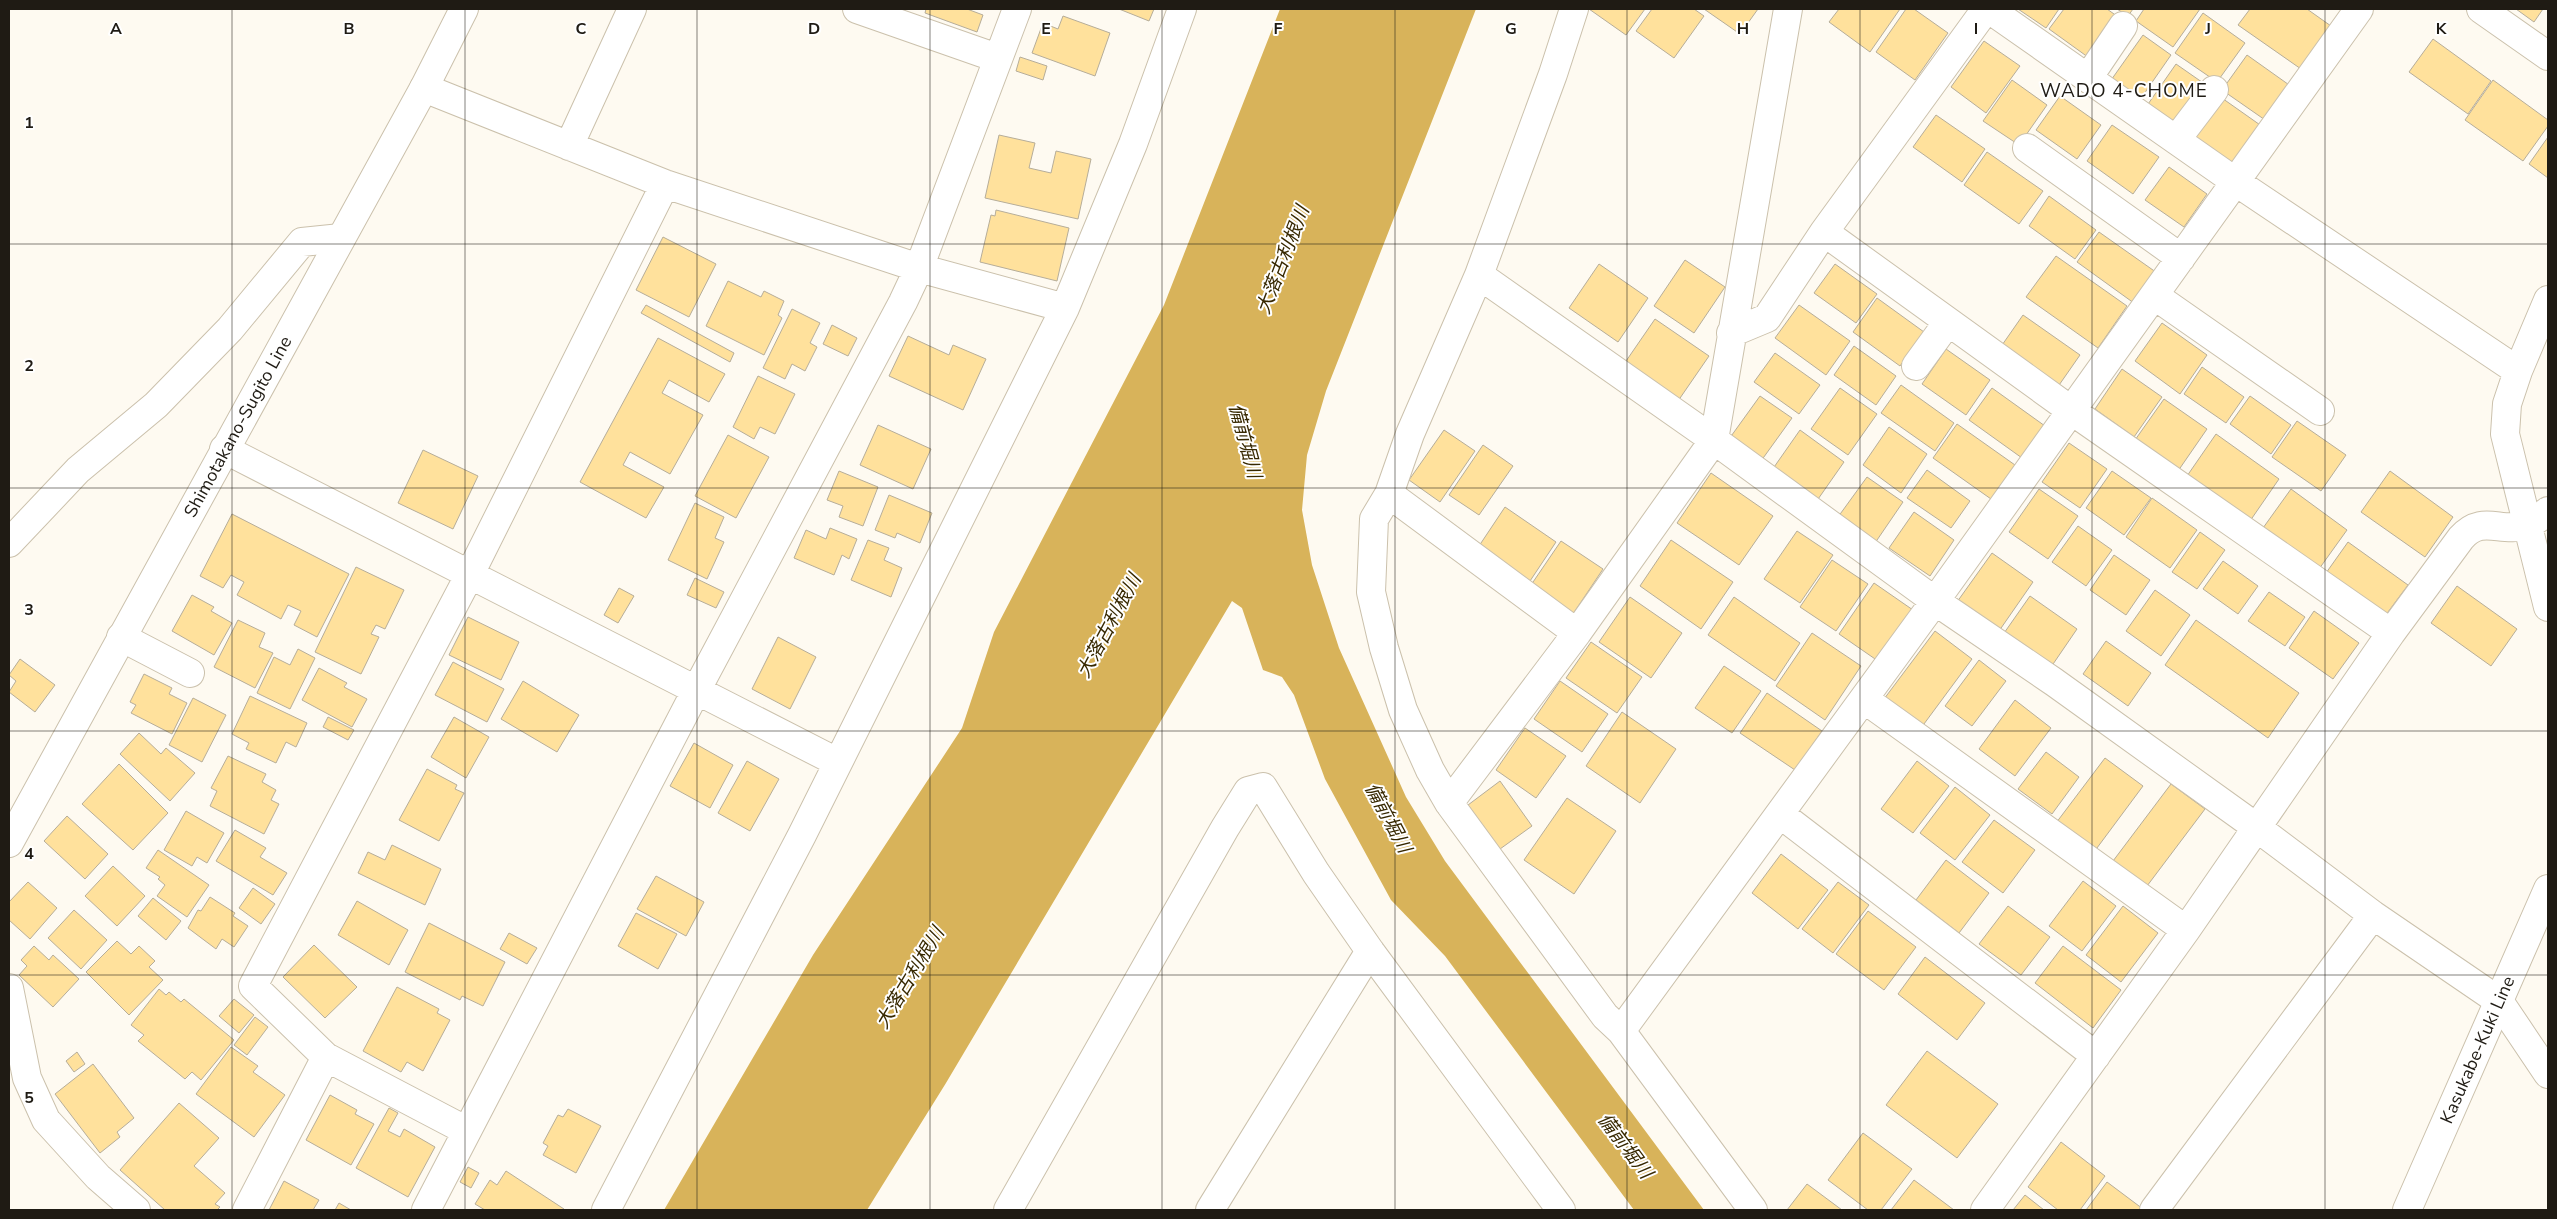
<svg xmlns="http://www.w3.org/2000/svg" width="2557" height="1219" font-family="'Nunito Sans','Noto Sans JP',sans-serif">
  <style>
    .water { fill: #d8b35a }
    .building { fill: #ffe19c; stroke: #b6ad99 }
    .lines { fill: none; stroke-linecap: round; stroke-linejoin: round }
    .minor-casing { stroke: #cbc1ac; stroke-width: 30 }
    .major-casing { stroke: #cbc1ac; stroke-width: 30 }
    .minor { stroke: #fff; stroke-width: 28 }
    .major { stroke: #fff; stroke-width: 28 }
    .grid { fill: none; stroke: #1f1b14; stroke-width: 1; stroke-opacity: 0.55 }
    .labels { text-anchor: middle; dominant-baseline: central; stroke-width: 4; stroke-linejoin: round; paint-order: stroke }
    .street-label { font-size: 18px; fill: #1f1b14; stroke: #fff }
    .neighbourhood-label { font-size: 19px; letter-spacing: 1px; fill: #1f1b14; stroke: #fff }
    .water-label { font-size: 19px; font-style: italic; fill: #372800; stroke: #fff }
    .grid-label { font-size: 16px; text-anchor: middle; font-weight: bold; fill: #1f1b14; stroke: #fff; stroke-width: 4; stroke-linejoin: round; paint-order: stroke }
  </style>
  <rect width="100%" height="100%" fill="#fefaf1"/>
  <path class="water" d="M1280,9H1476L1326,391L1307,455L1302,510L1312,565L1339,648L1406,797L1445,861L1704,1210H1634L1445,956L1391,900L1325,779L1294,695L1282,677L1263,670L1242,608L1232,601L946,1083L867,1210H664L813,955L962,728L994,632L1164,305Z"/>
  <path class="building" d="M926,9H967L983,15L977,32L925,13Z
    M1119,9H1154L1149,21Z
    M1589,9H1645L1626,35Z
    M1652,9H1694L1704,16L1674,58L1636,31Z
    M1704,9H1758L1740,34Z
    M1839,9H1900L1870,52L1829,22Z
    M1906,9H1914L1948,33L1915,80L1876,52Z
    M2018,9H2059L2046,28Z
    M2064,9H2107L2121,19L2092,60L2049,29Z
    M2117,9H2133L2128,16Z
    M2144,9H2200L2173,47L2136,21Z
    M2250,9H2307L2331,26L2301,69L2238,25Z
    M2516,9H2543L2534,22Z
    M2203,13L2245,43L2217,82L2175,53Z
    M1063,16L1110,33L1095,76L1032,53L1043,23L1058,29Z
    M2143,35L2171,55L2137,104L2109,83Z
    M2433,39L2491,81L2468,114L2409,72Z
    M1984,41L2020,66L1986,113L1951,87Z
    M2247,55L2292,87L2268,122L2222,90Z
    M1020,57L1047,66L1043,80L1016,71Z
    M2176,64L2209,87L2179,130L2146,107Z
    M2012,80L2047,105L2019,145L1983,121Z
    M2493,80L2548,120V126L2523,161L2465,120Z
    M2060,96L2101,125L2077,159L2036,130Z
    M2219,96L2263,127L2236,166L2191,135Z
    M1936,115L1985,149L1962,182L1913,147Z
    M2112,125L2159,157L2133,194L2087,161Z
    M999,135L1035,143L1029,168L1051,173L1056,151L1091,159L1078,219L985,198Z
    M2548,137V178L2529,164Z
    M1987,152L2043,191L2019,224L1964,185Z
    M2169,167L2207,194L2184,227L2145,200Z
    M2049,196L2096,230L2075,259L2029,226Z
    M996,210L1069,228L1057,281L980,262L991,215L995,216Z
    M2099,232L2160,275L2138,306L2077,262Z
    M663,237L716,264L689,317L636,290Z
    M2056,256L2127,306L2098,348L2026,297Z
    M1685,260L1725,287L1694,333L1654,306Z
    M1599,264L1648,298L1618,342L1569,308Z
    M1835,264L1877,294L1856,323L1814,293Z
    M728,281L761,297L764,291L784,301L778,315L782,318L764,355L706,326Z
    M1877,298L1924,332L1900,366L1853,332Z
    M646,305L734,353L730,362L641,313Z
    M1799,305L1850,341L1826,375L1775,338Z
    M792,309L820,323L810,343L817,347L805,371L792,364L785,379L763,368Z
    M2023,315L2080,355L2057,388L2000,348Z
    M1655,319L1709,356L1678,401L1624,364Z
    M2162,323L2207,355L2180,394L2135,361Z
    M832,325L857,338L848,356L823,344Z
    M908,336L949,355L953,345L986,359L963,410L889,376Z
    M658,338L725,374L709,402L669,380L662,393L703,415L670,474L630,452L623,465L664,487L646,518L580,482Z
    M1854,346L1896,376L1876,405L1834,375Z
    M1946,349L1990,380L1966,415L1922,384Z
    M1775,353L1820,385L1799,414L1754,382Z
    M2202,367L2244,397L2226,423L2184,394Z
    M2122,369L2162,397L2134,437L2095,409Z
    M758,376L795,394L775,434L760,427L754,439L733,427Z
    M1901,385L1954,423L1935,451L1881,413Z
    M1840,388L1877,414L1848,455L1811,429Z
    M1992,388L2045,426L2022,458L1969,420Z
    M1760,396L1792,418L1761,461L1729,439Z
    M2250,396L2291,425L2271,454L2230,424Z
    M2164,399L2207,429L2178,471L2135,440Z
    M2297,421L2346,455L2321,491L2272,457Z
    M1957,424L2015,465L1991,499L1933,458Z
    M878,425L931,449L913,489L860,465Z
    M1889,427L1927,454L1901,493L1863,465Z
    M1444,430L1475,451L1440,502L1409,480Z
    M1800,430L1844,462L1816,502L1772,470Z
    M2216,434L2279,479L2250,521L2187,476Z
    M728,435L769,457L736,518L695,496Z
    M2069,443L2107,469L2080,508L2042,482Z
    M1483,445L1513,466L1479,515L1449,495Z
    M423,450L478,476L453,529L398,503Z
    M1927,470L1970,501L1951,528L1907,498Z
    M839,471L878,487L863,526L839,517L843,506L827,500Z
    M2112,471L2151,498L2124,535L2086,508Z
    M2390,471L2453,517L2425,557L2361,512Z
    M1711,473L1773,516L1739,565L1677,523Z
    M1867,477L1903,502L1875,543L1838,517Z
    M2039,489L2078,516L2048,559L2009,532Z
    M2291,489L2347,530L2319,569L2263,528Z
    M889,495L932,513L920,543L897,533L895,538L875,530Z
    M2152,498L2197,530L2170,568L2126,537Z
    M695,503L724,517L715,538L724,542L707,579L668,560Z
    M1505,507L1556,542L1528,584L1477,549Z
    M1914,512L1954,540L1930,576L1889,548Z
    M232,514L349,574L317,637L294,625L301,611L288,605L281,619L237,595L244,582L231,575L223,588L200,576Z
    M2078,526L2112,550L2086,586L2052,562Z
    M830,528L857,539L849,559L842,555L834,575L794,558L806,530L826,539Z
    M1797,531L1833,555L1800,603L1764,579Z
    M2200,532L2225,550L2197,589L2172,572Z
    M868,540L889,548L884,560L902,568L891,597L851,580Z
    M1671,540L1733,582L1701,629L1640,586Z
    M1561,541L1603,569L1573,614L1531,585Z
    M2348,542L2408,585L2385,616L2326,573Z
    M1992,553L2033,582L1999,631L1957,602Z
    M2114,555L2150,580L2126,615L2090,590Z
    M1832,560L1868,584L1836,631L1800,607Z
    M2223,561L2258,586L2238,614L2203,589Z
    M356,567L404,590L385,629L376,625L371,634L379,637L361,674L315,652Z
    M695,578L724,592L716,608L687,595Z
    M1874,583L1913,610L1878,661L1839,634Z
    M2457,586L2517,629L2491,666L2431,623Z
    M619,588L634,596L618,623L604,615Z
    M2155,590L2190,615L2161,656L2126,631Z
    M2269,592L2305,617L2285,646L2248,621Z
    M192,595L214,607L211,611L232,623L214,655L172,631Z
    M2030,596L2077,629L2049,670L2002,636Z
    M1630,597L1682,633L1651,678L1599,642Z
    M1734,597L1800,643L1775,681L1708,635Z
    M2314,611L2359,643L2333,679L2289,648Z
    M468,617L519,642L501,680L449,655Z
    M238,620L265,633L259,647L273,653L255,688L214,667Z
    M2196,620L2299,693L2268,738L2165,665Z
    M1935,631L1972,659L1921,728L1884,699Z
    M1812,633L1861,666L1825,720L1776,686Z
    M778,637L816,657L790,709L752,689Z
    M2106,641L2151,673L2128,706L2083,674Z
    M1591,642L1642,677L1617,713L1566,678Z
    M298,649L315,658L290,709L257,693L274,657L290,665Z
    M20,659L55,685L35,712L9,692L16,681L9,675Z
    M1979,660L2006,681L1972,726L1945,706Z
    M453,662L504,689L487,722L435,695Z
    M1724,666L1761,691L1732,733L1695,708Z
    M319,668L347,683L344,687L367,699L352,727L302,700Z
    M144,674L172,688L169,694L187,703L172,734L131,713L136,705L130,702Z
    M523,681L579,715L557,752L501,719Z
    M1560,681L1608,714L1582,752L1534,719Z
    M1767,693L1822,731L1795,770L1740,733Z
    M250,696L307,723L296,747L286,742L276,763L246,749L249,743L232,734Z
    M193,698L226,715L202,762L169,745Z
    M2015,700L2051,728L2015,776L1979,749Z
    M1622,712L1676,749L1640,803L1586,766Z
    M328,717L354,730L348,740L323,727Z
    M454,717L489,737L466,778L431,757Z
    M1525,728L1566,756L1536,798L1496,770Z
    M139,733L161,754L166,748L195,773L170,801L120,754Z
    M694,743L733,765L710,808L670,786Z
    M2046,752L2079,777L2052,814L2018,789Z
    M228,756L266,774L262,782L276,790L271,800L279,804L264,834L210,806L217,791L211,788Z
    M2105,758L2143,786L2091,856L2053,827Z
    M747,761L779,779L750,831L718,813Z
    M1917,761L1949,786L1913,833L1881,809Z
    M119,764L168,813L133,850L82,804Z
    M427,769L457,785L455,789L464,793L439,841L399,820Z
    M1500,781L1532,826L1500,849L1468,805Z
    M2171,784L2205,809L2144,890L2110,865Z
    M1955,787L1990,815L1955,860L1920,833Z
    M1567,798L1616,831L1574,894L1524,860Z
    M186,811L224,833L207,863L197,857L192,866L164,850Z
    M67,816L108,854L85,879L44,841Z
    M1994,820L2035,850L2003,893L1962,862Z
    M235,830L266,848L260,857L287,873L273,895L216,861Z
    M392,845L441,869L425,905L358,873L368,852L385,860Z
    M158,850L209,885L187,917L157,896L165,885L158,879L160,877L146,868Z
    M1781,854L1828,890L1798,929L1752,893Z
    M1946,860L1989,893L1959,933L1916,900Z
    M113,866L145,896L117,926L85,896Z
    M656,876L704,902L686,936L637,909Z
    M2083,881L2116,906L2082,951L2049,926Z
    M28,882L57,908L30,939L9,920V902Z
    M1838,882L1869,905L1833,953L1802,929Z
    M253,888L275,904L261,924L239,908Z
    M210,897L235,913L233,916L248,926L234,947L222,939L216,949L188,928L198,910L201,911Z
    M153,898L181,921L166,940L138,916Z
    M357,901L408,930L389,965L338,935Z
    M2008,906L2050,937L2021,975L1979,944Z
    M2123,906L2158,933L2121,982L2086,955Z
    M74,910L107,940L81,969L48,938Z
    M1868,911L1916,947L1884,990L1836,954Z
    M636,913L677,934L658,969L618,946Z
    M429,923L505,962L483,1006L462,996L460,1000L405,972Z
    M509,933L537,948L527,964L500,949Z
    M117,941L131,954L139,946L155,961L149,967L163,980L129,1015L86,972Z
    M314,945L357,987L325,1018L283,977Z
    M34,946L49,960L53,955L79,979L53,1007L19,975L27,966L21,960Z
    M2063,946L2121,990L2093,1028L2035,983Z
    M1925,957L1985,1003L1957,1040L1898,994Z
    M397,987L439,1009L437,1013L450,1020L423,1071L407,1062L401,1072L363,1051Z
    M159,989L166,995L169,992L181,1002L184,999L234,1040L201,1080L192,1072L185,1079L138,1041L144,1035L131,1025Z
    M234,999L254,1015L239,1033L219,1016Z
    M255,1017L268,1027L247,1055L234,1045Z
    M231,1047L258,1066L253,1072L285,1095L254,1137L196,1094Z
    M1927,1051L1998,1104L1957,1158L1886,1105Z
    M77,1052L85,1064L74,1072L66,1061Z
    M93,1064L134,1118L117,1132L120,1137L100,1153L55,1094Z
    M330,1095L357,1110L355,1114L374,1124L351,1165L306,1140Z
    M179,1103L219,1138L194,1166L225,1193L215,1204L220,1207L217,1210H165L120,1170Z
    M389,1108L398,1113L388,1131L400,1137L404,1129L435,1147L408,1197L356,1168Z
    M568,1109L601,1126L576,1173L543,1155L548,1146L543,1143L558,1115L563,1117Z
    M1863,1133L1912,1169L1881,1210H1868L1828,1180Z
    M2061,1142L2105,1176L2080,1210H2058L2028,1187Z
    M468,1167L479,1173L471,1188L460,1182Z
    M506,1171L564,1209L563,1210H485L475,1204L490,1180L497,1185Z
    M1914,1180L1954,1210H1891Z
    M284,1181L319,1200L313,1210H269Z
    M2107,1182L2143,1209L2142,1210H2086Z
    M1807,1184L1842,1210H1787Z
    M2025,1195L2044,1210H2013Z
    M339,1203L351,1210H335Z"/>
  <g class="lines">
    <defs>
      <path id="minor" d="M857,9L997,58
        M1574,9L1553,74L1479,275L1410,434L1389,494L1374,519L1371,592L1384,648L1403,710L1430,770L1449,803L1605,1016L1621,1031L1753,1210
        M1989,9L2236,182L2518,371
        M2481,9L2548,56
        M2088,78L2123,26
        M424,88L665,184L919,268L1065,308
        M2176,140L2214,90
        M569,146L632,9
        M2027,148L2181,258
        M1824,232L2072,411L2391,633
        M1479,275L1714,440L1935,601L2054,682L2256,827L2373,915L2499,1001
        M2155,296L2320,411
        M2548,300L2518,371L2507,404L2505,434L2548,607
        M1731,333L1767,318L1824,232L1986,9
        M1916,366L1948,322
        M224,449L837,762
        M1389,494L1577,633
        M9,543L78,470L156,405L230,329L302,242L341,238
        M121,637L190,673
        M1864,699L2186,930
        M1449,803L1577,633L1714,440L1788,9
        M1780,814L2096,1056
        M9,988L27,1078L46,1120L98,1177L136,1210
        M1621,1031L1935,601L2359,9
        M467,1131L326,1057L253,986L470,574L665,184
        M247,1210L326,1057
        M426,1210L697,689L903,302L919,268L1017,9
        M606,1210L802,835L1065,308L1133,144L1182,9
        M1008,1210L1225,828L1248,791L1263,787L1316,873L1370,951L1561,1210
        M1210,1210L1370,951
        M1985,1210L2186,930L2391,633L2461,538C2483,513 2502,535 2528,524C2535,522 2542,516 2548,511
        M2154,1210L2373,915"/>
      <g id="major">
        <path id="s1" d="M9,843L424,88L464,9"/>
        <path d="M2499,1001L2548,1074"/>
        <path id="s2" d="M2407,1210L2548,889"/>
      </g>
    </defs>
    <use href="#minor" class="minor-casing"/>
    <use href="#major" class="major-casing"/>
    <use href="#minor" class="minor"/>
    <use href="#major" class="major"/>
  </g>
  <path class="grid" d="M232,9V1210M465,9V1210M697,9V1210M930,9V1210M1162,9V1210M1395,9V1210M1627,9V1210M1860,9V1210M2092,9V1210M2325,9V1210M9,244H2548M9,488H2548M9,731H2548M9,975H2548"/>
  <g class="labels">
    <g class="street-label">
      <text stroke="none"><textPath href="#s1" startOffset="475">Shimotakano-Sugito Line</textPath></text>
      <text stroke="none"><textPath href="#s2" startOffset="175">Kasukabe-Kuki Line</textPath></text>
    </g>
    <g class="neighbourhood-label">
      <text x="2124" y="91">WADO 4-CHOME</text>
    </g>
    <g class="water-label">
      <text transform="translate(1283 260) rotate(-69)">大落古利根川</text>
      <text transform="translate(1245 441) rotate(75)">備前堀川</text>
      <text transform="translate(1109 626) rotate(-62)">大落古利根川</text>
      <text transform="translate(1388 818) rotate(62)">備前堀川</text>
      <text transform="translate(910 978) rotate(-59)">大落古利根川</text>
      <text transform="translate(1625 1146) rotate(53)">備前堀川</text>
    </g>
  </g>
  <g class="grid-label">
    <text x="116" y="34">A</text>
    <text x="349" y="34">B</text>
    <text x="581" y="34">C</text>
    <text x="814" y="34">D</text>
    <text x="1046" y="34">E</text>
    <text x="1278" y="34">F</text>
    <text x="1511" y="34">G</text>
    <text x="1743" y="34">H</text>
    <text x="1976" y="34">I</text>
    <text x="2208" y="34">J</text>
    <text x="2441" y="34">K</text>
    <text x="29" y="128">1</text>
    <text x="29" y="371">2</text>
    <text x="29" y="615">3</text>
    <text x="29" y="859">4</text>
    <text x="29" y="1103">5</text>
  </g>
  <rect width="2557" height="1219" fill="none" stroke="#1f1b14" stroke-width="20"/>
</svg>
